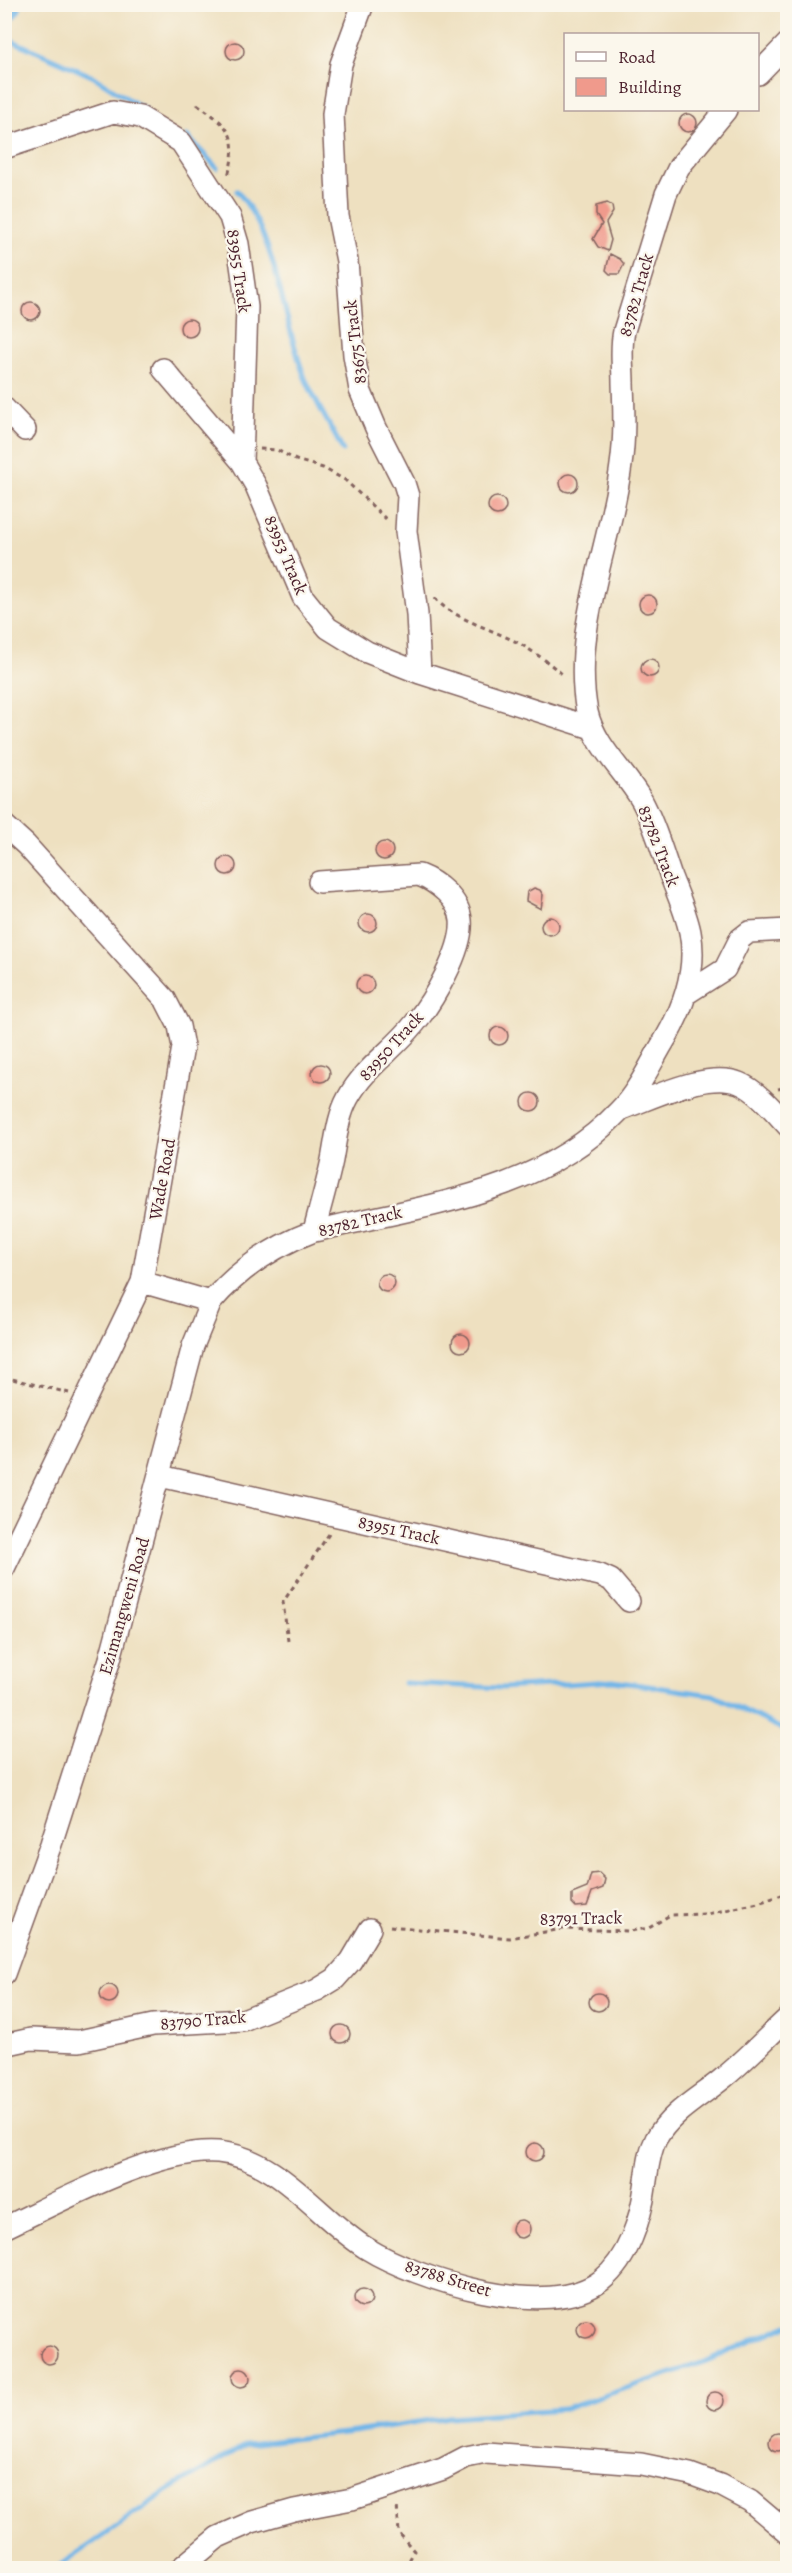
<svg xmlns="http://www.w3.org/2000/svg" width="792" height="2573" font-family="Alegreya,serif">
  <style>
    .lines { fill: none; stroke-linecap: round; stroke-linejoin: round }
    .stream { stroke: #72b6e8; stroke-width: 5 }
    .river { stroke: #72b6e8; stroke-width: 33 }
    .building { fill: #f09a8c }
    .minor-casing { stroke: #83635f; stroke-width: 24 }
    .path { stroke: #83635f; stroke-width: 3; stroke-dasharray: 4.5 4.5; stroke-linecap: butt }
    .minor { stroke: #fff; stroke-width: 21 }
    .labels { text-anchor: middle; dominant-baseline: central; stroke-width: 4.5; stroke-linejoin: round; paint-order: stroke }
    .street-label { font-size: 18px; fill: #4a1f2b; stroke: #fbf7ec }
  </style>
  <rect width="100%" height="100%" fill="#fbf7ec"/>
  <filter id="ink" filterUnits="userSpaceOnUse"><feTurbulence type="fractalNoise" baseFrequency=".0167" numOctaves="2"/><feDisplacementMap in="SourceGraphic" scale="12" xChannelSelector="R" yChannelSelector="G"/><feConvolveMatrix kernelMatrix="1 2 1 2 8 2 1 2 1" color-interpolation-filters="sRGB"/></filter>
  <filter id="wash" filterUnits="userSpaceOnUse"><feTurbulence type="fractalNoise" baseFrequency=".008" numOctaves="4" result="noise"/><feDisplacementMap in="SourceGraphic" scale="24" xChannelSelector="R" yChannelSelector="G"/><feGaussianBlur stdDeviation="1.35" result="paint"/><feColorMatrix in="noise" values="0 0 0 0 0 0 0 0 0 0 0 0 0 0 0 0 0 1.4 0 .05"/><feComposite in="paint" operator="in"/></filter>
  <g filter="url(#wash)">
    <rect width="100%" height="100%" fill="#eee0c0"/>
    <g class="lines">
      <path class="stream" d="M4,37L94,77L144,109
        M187,136L217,168
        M237,191C278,238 282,320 305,378C316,403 331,427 343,451
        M404,1683L502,1688L613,1681L713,1695L788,1732
        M56,2568L167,2491L247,2444L354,2432L449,2417L565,2409L704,2362L788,2325"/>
      <path class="river" d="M4,6L6,4"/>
    </g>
    <g id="blocks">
      <path class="building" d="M226 51a9 9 0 1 1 18 0a9 9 0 1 1-18 0Z
        M679 123a9 9 0 1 1 18 0a9 9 0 1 1-18 0Z
        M607,203L612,206L613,212L606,223L611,240L608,251L598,247L593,239L602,224L596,215V206Z
        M610,254L620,259L624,264L619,274H610L606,270Z
        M22 311a9 9 0 1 1 18 0a9 9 0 1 1-18 0Z
        M180 328a9 9 0 1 1 18 0a9 9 0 1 1-18 0Z
        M560 483a9 9 0 1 1 18 0a9 9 0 1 1-18 0Z
        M488 506a9 9 0 1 1 18 0a9 9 0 1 1-18 0Z
        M639 604a9 9 0 1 1 18 0a9 9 0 1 1-18 0Z
        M641 668a9 9 0 1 1 18 0a9 9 0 1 1-18 0Z
        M375 851a9 9 0 1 1 18 0a9 9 0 1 1-18 0Z
        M218 866a9 9 0 1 1 18 0a9 9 0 1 1-18 0Z
        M534,888L540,890L543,895L541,909L526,901L527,892Z
        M359 923a9 9 0 1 1 18 0a9 9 0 1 1-18 0Z
        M541 926a9 9 0 1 1 18 0a9 9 0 1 1-18 0Z
        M356 985a9 9 0 1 1 18 0a9 9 0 1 1-18 0Z
        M490 1036a9 9 0 1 1 18 0a9 9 0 1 1-18 0Z
        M312 1073a9 9 0 1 1 18 0a9 9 0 1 1-18 0Z
        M522 1102a9 9 0 1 1 18 0a9 9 0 1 1-18 0Z
        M377 1283a9 9 0 1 1 18 0a9 9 0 1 1-18 0Z
        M452 1343a9 9 0 1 1 18 0a9 9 0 1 1-18 0Z
        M599,1873L605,1879L603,1888L592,1892L587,1906L576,1907L572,1903V1894L587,1888L591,1874Z
        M100 1994a9 9 0 1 1 18 0a9 9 0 1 1-18 0Z
        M589 2002a9 9 0 1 1 18 0a9 9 0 1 1-18 0Z
        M332 2034a9 9 0 1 1 18 0a9 9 0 1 1-18 0Z
        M526 2152a9 9 0 1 1 18 0a9 9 0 1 1-18 0Z
        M512 2229a9 9 0 1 1 18 0a9 9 0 1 1-18 0Z
        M354 2298a9 9 0 1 1 18 0a9 9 0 1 1-18 0Z
        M577 2329a9 9 0 1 1 18 0a9 9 0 1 1-18 0Z
        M40 2355a9 9 0 1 1 18 0a9 9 0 1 1-18 0Z
        M232 2378a9 9 0 1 1 18 0a9 9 0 1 1-18 0Z
        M706 2401a9 9 0 1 1 18 0a9 9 0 1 1-18 0Z
        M769 2442a9 9 0 1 1 18 0a9 9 0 1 1-18 0Z"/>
    </g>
  </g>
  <g filter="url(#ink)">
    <use href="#blocks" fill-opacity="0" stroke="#83635f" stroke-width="1.5"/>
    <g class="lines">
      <defs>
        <path id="minor" d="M363,4L341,64L333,114L338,216L347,261L354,355L360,390L376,428L404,483L408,496L406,531L417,614L420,673
          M758,74L788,43
          M4,148L113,112L140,117L181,142L230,217L238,244L247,307L242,462
          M163,369L242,462L256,486L303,597L328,628L367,652L420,673L592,728
          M4,408L25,430
          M4,825L26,845L165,999L179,1026L183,1047L142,1282L4,1568
          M686,994L725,969L740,939L749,932L788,930
          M621,1109C653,1098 707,1070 739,1083C757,1090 775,1112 788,1126
          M314,1231C320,1207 327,1184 332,1160C336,1139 338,1116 348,1098C365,1067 394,1050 415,1023C433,1001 464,949 461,920C459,899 437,882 419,875L319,882
          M211,1302C239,1269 274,1246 314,1231C420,1206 540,1195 619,1111C636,1094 648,1069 660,1048C681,1014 698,972 690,932C686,913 678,895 671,877C662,851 655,825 642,801C625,771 595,747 587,712C571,631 611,544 621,465C625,438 624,410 623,383C623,365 620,349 624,331L666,194L679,167L726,110
          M160,1476L600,1575L611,1580L629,1601
          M4,1974L51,1844L110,1659L193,1346L211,1302L142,1282
          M4,2045L31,2039L79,2041L153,2025L243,2020L317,1990L335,1979L351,1961L370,1929
          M4,2228C59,2202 159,2147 218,2152C279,2158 318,2218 366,2248C418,2280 549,2322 602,2280C628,2259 641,2219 645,2187C648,2170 648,2155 656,2139C671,2112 699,2098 722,2079C745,2061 766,2038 788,2018
          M181,2568L218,2537L252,2522L294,2510L352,2499L443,2469L466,2457L486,2453L641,2464L690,2474L720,2485L750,2501L788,2533"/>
      </defs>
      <use href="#minor" class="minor-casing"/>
      <path class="path" d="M197,104C228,126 240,134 228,176
        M260,449L277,450L296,460L323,468L345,480L386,519
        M435,598C450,618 498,631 522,645C537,654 551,664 564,676
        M778,1089L788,1087
        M4,1377L69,1393
        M288,1641L283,1602L329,1534
        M390,1926L510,1938L562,1929L630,1931L649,1928L670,1915L707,1914L758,1903L788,1893
        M393,2568L410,2559L414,2551L399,2533L397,2505"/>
      <use href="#minor" class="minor"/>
    </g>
  </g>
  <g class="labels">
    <g class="street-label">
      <text transform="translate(239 271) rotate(82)">83955 Track</text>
      <text transform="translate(636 295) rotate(-74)">83782 Track</text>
      <text transform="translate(355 342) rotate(-97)">83675 Track</text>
      <text transform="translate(286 555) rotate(67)">83953 Track</text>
      <text transform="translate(659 846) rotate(69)">83782 Track</text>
      <text transform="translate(391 1046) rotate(-48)">83950 Track</text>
      <text transform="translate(162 1179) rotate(-80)">Wade Road</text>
      <text transform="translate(360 1221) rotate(-13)">83782 Track</text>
      <text transform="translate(399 1530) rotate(12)">83951 Track</text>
      <text transform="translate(124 1606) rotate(-74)">Ezimangweni Road</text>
      <text transform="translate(581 1918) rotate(-1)">83791 Track</text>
      <text transform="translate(203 2020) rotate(-5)">83790 Track</text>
      <text transform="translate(448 2278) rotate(17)">83788 Street</text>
    </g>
  </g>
  <rect width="792" height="2573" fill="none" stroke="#fbf7ec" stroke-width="24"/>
  <rect x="564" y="33" width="195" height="78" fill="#fbf7ec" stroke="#b4a19f" stroke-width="1.5"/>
  <rect x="576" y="52" width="30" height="9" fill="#ffffff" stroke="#b4a19f" stroke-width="1.5"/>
  <text x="618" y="63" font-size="18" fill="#4a1f2b">Road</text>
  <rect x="576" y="78" width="30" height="18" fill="#f09a8c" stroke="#b4a19f" stroke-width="1.5"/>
  <text x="618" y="93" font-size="18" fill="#4a1f2b">Building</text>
</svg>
